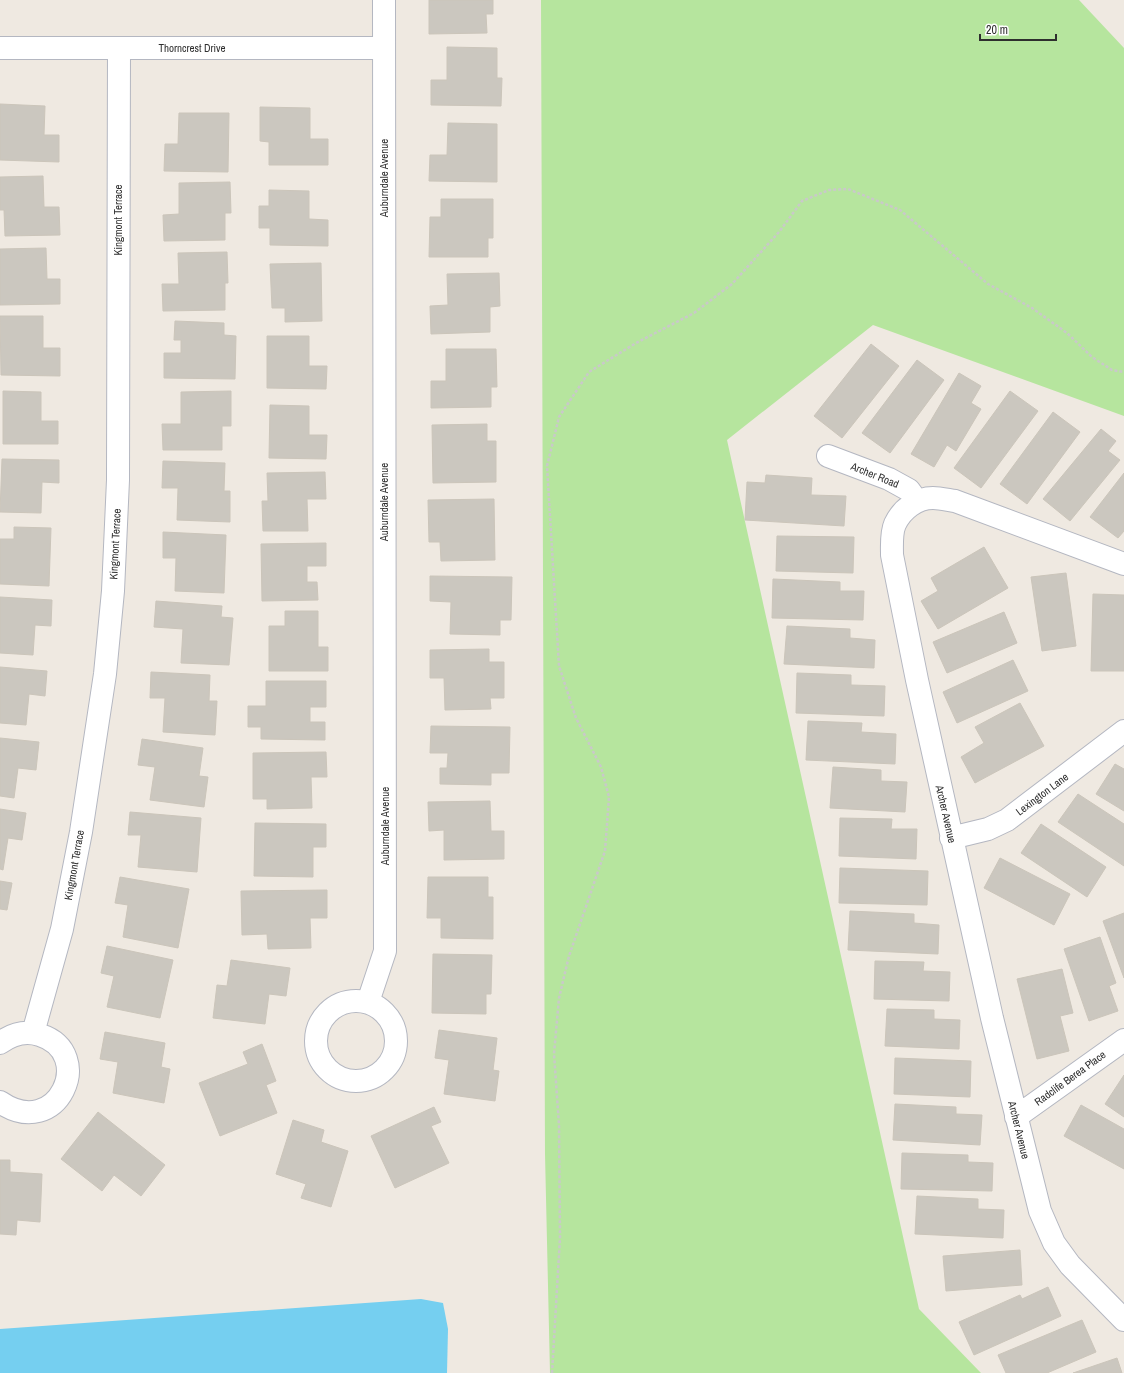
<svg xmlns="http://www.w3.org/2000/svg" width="1124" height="1373" font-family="'Archivo Narrow',sans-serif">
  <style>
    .green { fill: #b6e59e }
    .water { fill: #75cff0 }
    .building { fill: #cbc7bf; stroke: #cbc5ba }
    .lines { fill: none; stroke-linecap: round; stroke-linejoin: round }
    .street-casing { stroke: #b4b7c1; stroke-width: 24 }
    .path { stroke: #c9c9c9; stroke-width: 2.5; stroke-dasharray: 3 2; stroke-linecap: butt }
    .street { stroke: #fff; stroke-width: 22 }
    .labels { text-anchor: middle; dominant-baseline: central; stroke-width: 4; stroke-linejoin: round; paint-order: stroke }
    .street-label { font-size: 11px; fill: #2e2e2e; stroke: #fff }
  </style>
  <rect width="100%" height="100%" fill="#efe9e1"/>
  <path class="green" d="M541,0H1079L1124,48V416L873,325L727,440L919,1309L981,1373H550L545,1154Z"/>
  <path class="water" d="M421,1299L443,1303L448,1329L447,1373H0V1329Z"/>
  <path class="building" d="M429,0H493V14H486L487,33L429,34Z
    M447,47L497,48V78H502L501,106L431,105V80H447Z
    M0,104L45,106L44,135H59V162L0,160Z
    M260,107L310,108V139H328V165H269V142L260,141Z
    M179,113H229L228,172L164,171L165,144H178Z
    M448,123L497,124V182L429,181L430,155H447Z
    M43,176L44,207H59L60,235L5,236L4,210H0V177Z
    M230,182L231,213H225V240L164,241L163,215L179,214V183Z
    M269,190L309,191V219L328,220V246L270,245V228H259V206H269Z
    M441,199H493V238H488V257H429L430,217H441Z
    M46,248L47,279H60V304L0,305V249Z
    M227,252L228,283H225V310L163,311L162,284H179L178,253Z
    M321,263L322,321L285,322V308H272L270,264Z
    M499,273L500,306L490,307V332L431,334L430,306L448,305L447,274Z
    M0,316H43V348H60V376L1,375Z
    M175,321L224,323V335L236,336L235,379L164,378V353H181V340H174Z
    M267,336H309V366H327L326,389L267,388Z
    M871,344L899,366L842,438L814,416Z
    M446,349H496L497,387H491V407L431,408V381H446Z
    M917,360L944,380L890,453L862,433Z
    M959,373L981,386L971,403L981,409L956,451L947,445L934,467L911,454Z
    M3,391L41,392V421H58V444H3Z
    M231,391V426H222V450H163L162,424H181V392Z
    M1010,391L1038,411L981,488L954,468Z
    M270,405L309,406V435H327L326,459L269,458Z
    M1053,412L1080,432L1027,504L1000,484Z
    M487,424V441H496V482L433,483L432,425Z
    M1101,429L1116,441L1108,451L1120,460L1070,521L1043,499Z
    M2,459L59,460V483L42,482L41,513L0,512Z
    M163,461L225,463L224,491H230V522L177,520L178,488H162Z
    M325,472L326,499H307L308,531H263L262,501H268L267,473Z
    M1124,473V531L1118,538L1090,517Z
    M766,475L812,478L811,495L846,496L844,526L745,520L747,482L765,483Z
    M494,499L495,560L441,561L440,542H429L428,500Z
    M14,527L51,528L49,586L0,584V539H14Z
    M163,532L226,535L224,593L175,591L176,558H163Z
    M777,536L854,537L853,573L776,571Z
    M326,543V566H307V582H317L318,600L262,601L261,544Z
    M984,547L1008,588L938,629L921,601L938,591L931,578Z
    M1066,573L1076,646L1042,651L1031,577Z
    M430,576L512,577L511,620H500V635L450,634L451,602L430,601Z
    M773,579L840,582V591H864L863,620L772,618Z
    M1093,594L1124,595V671H1091Z
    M0,597L52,600L51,626L35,625L33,655L0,653Z
    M156,601L222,606L221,617L233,618L229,665L181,663L183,629L154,627Z
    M285,611H318V647H328V671H269V626H285Z
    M1004,612L1017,643L947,673L933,642Z
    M787,626L850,629V638L875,640L874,668L784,664Z
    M489,649V662H504V698H490L491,709L445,710L444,678H430V650Z
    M1013,660L1028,691L957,723L943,692Z
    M0,667L47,671L45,696L29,694L26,725L0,723Z
    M151,672L210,675L209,701H217L215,735L163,732L165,698H150Z
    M797,673L851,675V685L885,686L884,716L796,713Z
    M266,681H326V707H310V722H325V740L261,739V727H248V706H266Z
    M1020,703L1044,746L975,783L961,757L984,743L975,727Z
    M808,721L862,723L861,732L896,734L895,764L806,760Z
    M431,726L510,727L509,773H491V785L440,784V768H447L448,753H430Z
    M0,738L39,742L36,770L18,768L14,798L0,796Z
    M142,739L203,748L199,776L208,777L204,807L150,800L155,767L138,765Z
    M326,752L327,777H311L312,808L267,809V799H253V753Z
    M1115,764L1124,769V811L1096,794Z
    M833,767L881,770V781L907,782L905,812L830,808Z
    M1078,794L1124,824V866L1058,822Z
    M490,801L491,831H504V859L444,860V830L429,831L428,802Z
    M0,809L26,813L22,840L8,838L3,870L0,869Z
    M130,812L201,818L197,872L138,867L141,835H128Z
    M840,818L892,819L891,829H917L916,859L839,856Z
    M255,823L326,824V847H313V877L254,876Z
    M1041,824L1106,867L1087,897L1021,853Z
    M1000,858L1070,894L1054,925L984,888Z
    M840,868L928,871L927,905L839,903Z
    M120,877L189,889L178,948L123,937L128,905L115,903Z
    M428,877H488V897H493V939L441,938V918H427Z
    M0,881L12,883L7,910L0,909Z
    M327,890V918H310L311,948L268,949L267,934L242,935L241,891Z
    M850,911L914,914V923L939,925L938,954L848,950Z
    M1124,913V978L1103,921Z
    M1100,937L1116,983L1109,986L1118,1011L1089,1021L1064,949Z
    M107,946L173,960L160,1018L107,1007L114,976L101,973Z
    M433,954L492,955L491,994H486V1014L432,1013Z
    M231,960L290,968L286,996L269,994L265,1024L213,1018L217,985L227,986Z
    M875,961L924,962L923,971L950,972L949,1001L874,999Z
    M1062,969L1073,1013L1060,1016L1069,1051L1037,1059L1017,979Z
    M887,1009L934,1010V1019L960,1020L959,1049L885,1046Z
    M439,1030L497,1038L493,1070L499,1071L495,1101L444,1094L449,1060L435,1058Z
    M105,1032L165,1043L161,1067L170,1069L164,1103L113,1093L118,1062L100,1059Z
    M262,1044L276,1081L266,1085L277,1113L220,1136L199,1083L248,1064L243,1052Z
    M895,1058L971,1061L970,1097L894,1094Z
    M1124,1075V1117L1105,1104Z
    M895,1104L956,1107V1114L982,1115L980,1145L893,1140Z
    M1081,1105L1124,1129V1169L1064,1136Z
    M434,1107L441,1122L431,1126L449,1163L395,1188L371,1136Z
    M98,1112L165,1165L141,1196L114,1175L102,1191L61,1159Z
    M293,1120L324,1130L321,1142L348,1151L331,1207L301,1198L306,1184L276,1174Z
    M902,1153L968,1155V1162L993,1163L992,1191L901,1189Z
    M0,1160H10V1172L42,1174L40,1222L17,1220L16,1235L0,1234Z
    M917,1196L978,1199V1209L1004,1210L1003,1238L915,1234Z
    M1020,1250L1022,1285L946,1291L943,1256Z
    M1048,1287L1061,1316L974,1355L959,1322L1020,1295L1022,1299Z
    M1082,1320L1096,1352L1047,1373H1006L998,1355Z
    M1117,1358L1122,1373H1073Z"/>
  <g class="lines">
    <defs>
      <path id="street" d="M0,48H384
        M828,456L889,479L909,490L917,501
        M1124,564L955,501C948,500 940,498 933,498C917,498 902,509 895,524C891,533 892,545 892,555L917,680L992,1018L1040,1211L1054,1243L1070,1265L1124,1320
        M951,838L988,829L1007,820L1124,731
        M316 1041a40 40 0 1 1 80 0a40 40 0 1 1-80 0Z
        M368,1002L385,951L384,0
        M33,1033L62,929L81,832L105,674L113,591L118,480L119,48
        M0,1043C12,1034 25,1030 40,1035C97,1053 58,1142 0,1102
        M1016,1117L1124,1040"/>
    </defs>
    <use href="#street" class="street-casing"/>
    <path class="path" d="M552,1373L560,1238L559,1125L554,1054L559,998L569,956L605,851L609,797L601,767L576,718L559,666L547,466L559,417L589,372L636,343L694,313L732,284L779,232L802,201L829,190L848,189L900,210L988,284L1032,308L1067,333L1092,357L1112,370L1124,372"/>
    <use href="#street" class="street"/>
  </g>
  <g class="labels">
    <g class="street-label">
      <text x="192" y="48">Thorncrest Drive</text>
      <text transform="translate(384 178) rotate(-90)">Auburndale Avenue</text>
      <text transform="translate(118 220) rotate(-90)">Kingmont Terrace</text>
      <text transform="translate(875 475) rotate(22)">Archer Road</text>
      <text transform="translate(384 502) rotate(-90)">Auburndale Avenue</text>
      <text transform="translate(115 544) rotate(-87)">Kingmont Terrace</text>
      <text transform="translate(1042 794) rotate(-37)">Lexington Lane</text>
      <text transform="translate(946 814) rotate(77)">Archer Avenue</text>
      <text transform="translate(385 826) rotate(-90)">Auburndale Avenue</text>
      <text transform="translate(74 865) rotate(-80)">Kingmont Terrace</text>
      <text transform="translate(1070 1078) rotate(-36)">Radclife Berea Place</text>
      <text transform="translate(1019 1130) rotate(76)">Archer Avenue</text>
    </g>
  </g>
  <path d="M980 34v6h76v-6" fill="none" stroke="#2e2e2e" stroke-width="2"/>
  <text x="986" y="34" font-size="12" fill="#2e2e2e" stroke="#ffffff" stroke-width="3" paint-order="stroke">20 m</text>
</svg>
